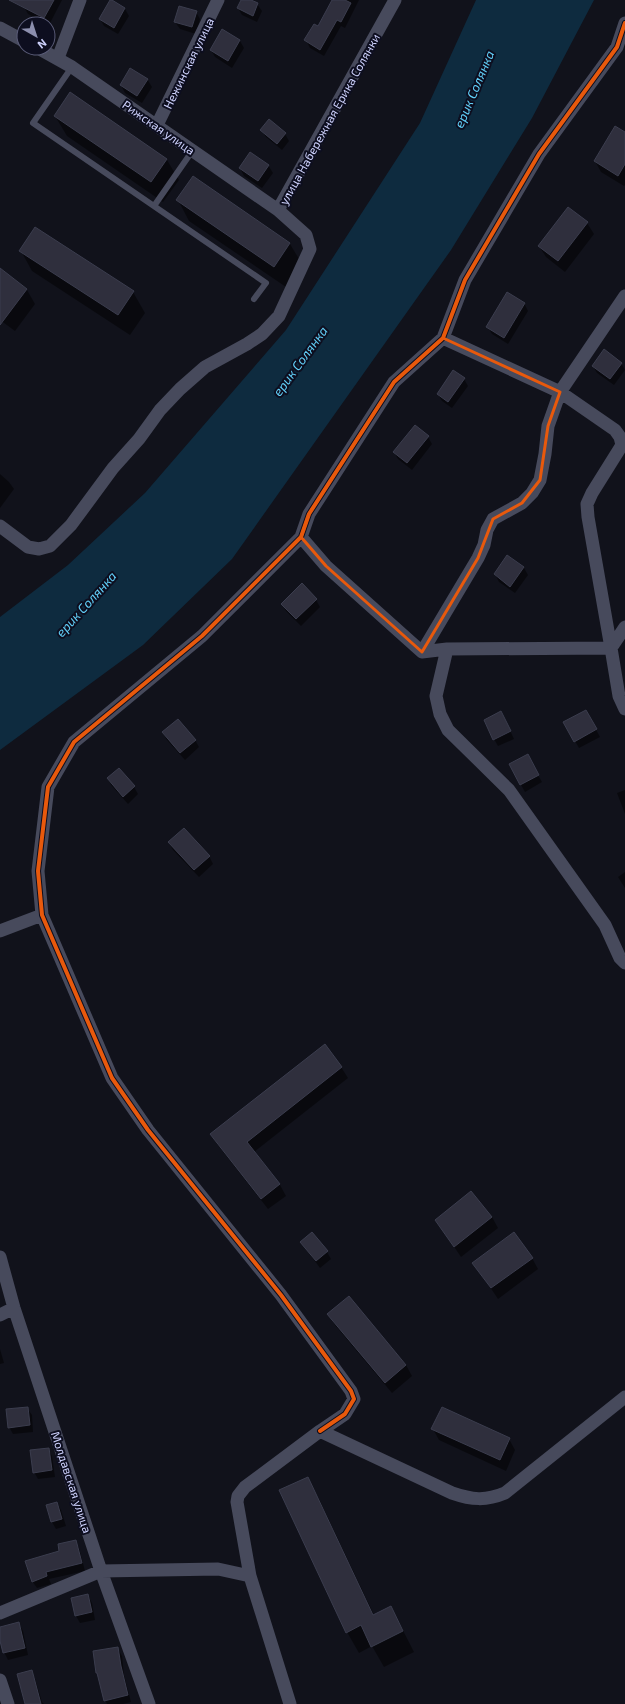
<svg xmlns="http://www.w3.org/2000/svg" width="625" height="1704" font-family="'Exo 2',sans-serif">
  <style>
    .water { fill: #0e2b3f }
    .shadow { fill: #0007 }
    .building { fill: #2f2f3d; stroke: #3b3d4e }
    .lines { fill: none; stroke-linecap: round; stroke-linejoin: round }
    .service { stroke: #474a5c; stroke-width: 6 }
    .minor { stroke: #474a5c; stroke-width: 13 }
    .cycleway-casing { stroke: #0d0e1f; stroke-width: 6 }
    .cycleway { stroke: #e8590c; stroke-width: 4 }
    .marked { fill: none; stroke: #e8590c; stroke-width: 3; stroke-linejoin: round }
    .labels { text-anchor: middle; dominant-baseline: central; stroke-width: 4; stroke-linejoin: round; paint-order: stroke }
    .street-label { font-size: 12px; fill: #ced2fd; stroke: #0d0e1f }
    .water-label { font-size: 13px; font-style: italic; fill: #61cff8; stroke: #0d0e1f }
  </style>
  <rect width="100%" height="100%" fill="#11121b"/>
  <path class="water" d="M476,0H594L532,118L451,250L232,559L143,645L0,750V617L68,565L145,493L286,330L420,123Z"/>
  <path class="shadow" d="M28,0H62L49,25L28,14L24,7Z
    M111,0L125,9L129,16L118,34L104,26L100,19Z
    M242,0H248L257,4L262,11L257,22L242,15L238,8Z
    M333,0H359L345,28L341,26L324,56L310,48L306,40L318,27Z
    M196,12L200,19L196,34L180,29L175,22Z
    M223,31L240,41L244,48L232,68L215,57L211,50Z
    M147,79L152,87L142,103L125,93L121,85Z
    M70,94L167,160L179,180L163,202L67,136L55,116Z
    M262,130L285,134L289,141L282,150L266,137Z
    M625,133V185L624,186L601,172L595,161Z
    M268,165L273,173L262,188L244,176L240,168Z
    M193,177L290,244L302,264L286,287L189,221L178,200Z
    M568,208L587,223L594,234L565,272L546,257L539,246Z
    M21,251L133,292L145,313L130,335L32,271Z
    M0,270L27,290L35,304L15,331L0,320Z
    M524,303L528,311L508,344L492,334L488,327Z
    M621,363L625,370L614,385L597,373L593,366Z
    M464,379L468,386L452,408L442,401L438,394Z
    M415,426L428,437L432,444L412,470L398,459L394,452Z
    M0,474L9,482L14,489L0,508Z
    M508,556L524,568L528,575L515,593L499,582L495,574Z
    M316,600L320,607L301,626L286,611L282,604Z
    M586,711L600,737L579,748L565,723Z
    M505,720L514,739L498,746L494,739Z
    M163,733L195,740L199,747L185,760L167,740Z
    M527,756L542,782L525,792L510,765Z
    M119,769L134,787L138,794L128,804L112,786L108,779Z
    M625,790V814L617,793Z
    M169,843L209,856L213,864L199,877L173,850Z
    M625,872V888L618,877Z
    M341,1067L348,1078L254,1152L280,1185L286,1196L268,1209L218,1145L212,1134Z
    M492,1217L498,1228L461,1257L436,1220Z
    M301,1242L327,1252L331,1259L320,1268Z
    M532,1258L538,1269L498,1299L474,1263Z
    M348,1297L406,1365L412,1376L392,1393L335,1325L328,1314Z
    M0,1349L4,1363L0,1364Z
    M27,1408L32,1415L33,1432L13,1434L9,1427Z
    M433,1429L509,1439L515,1450L506,1471L439,1440Z
    M48,1449L52,1456L55,1477L38,1479L34,1472Z
    M307,1478L319,1499L374,1615L391,1607L414,1652L384,1667L372,1646L359,1653L347,1632Z
    M57,1503L61,1510L66,1526L56,1529L52,1522L47,1505Z
    M75,1541L79,1548L85,1571L49,1579L51,1584L37,1588L32,1581L61,1551Z
    M88,1596L92,1603L95,1620L80,1623L76,1616Z
    M19,1624L23,1631L28,1655L8,1660L4,1652L0,1636V1628Z
    M118,1649L122,1656L124,1675L131,1702L123,1704H107L105,1700Z
    M31,1672L35,1679L42,1702L44,1704H27Z"/>
  <path class="building" d="M9,0H54L44,18Z
    M110,0H112L125,8L114,28L99,19Z
    M241,0H251L258,3L253,16L237,8Z
    M332,0H345L351,3L341,22L337,20L320,50L304,40L314,24L318,26Z
    M179,6L197,11L192,27L174,22Z
    M222,29L240,40L228,61L210,50Z
    M130,68L148,79L137,96L120,85Z
    M70,92L167,159L151,182L54,116Z
    M269,119L286,133L277,144L260,130Z
    M615,126L625,132V164L618,176L594,161Z
    M250,152L269,165L258,181L239,168Z
    M193,176L290,243L274,267L176,200Z
    M568,207L588,222L558,261L538,246Z
    M35,227L134,291L118,315L19,251Z
    M0,268L27,289L0,325Z
    M507,292L525,303L504,338L486,327Z
    M604,349L622,363L610,379L592,366Z
    M453,370L465,378L448,402L437,394Z
    M415,425L429,436L407,463L393,452Z
    M507,555L524,567L510,587L494,574Z
    M302,583L317,599L296,619L281,604Z
    M586,710L597,729L574,742L563,722Z
    M501,711L511,731L493,740L484,720Z
    M178,719L196,740L180,753L162,732Z
    M528,754L539,775L520,785L509,764Z
    M119,768L135,786L123,797L107,778Z
    M184,828L210,856L194,870L168,842Z
    M325,1044L342,1067L247,1142L280,1184L261,1199L210,1134Z
    M471,1191L492,1217L454,1247L435,1220Z
    M312,1232L328,1251L316,1261L300,1242Z
    M514,1232L533,1258L491,1288L472,1263Z
    M349,1296L406,1365L385,1383L327,1314Z
    M28,1407L30,1425L8,1428L6,1409Z
    M442,1407L510,1438L500,1460L431,1429Z
    M49,1448L52,1470L33,1473L30,1450Z
    M308,1477L373,1615L391,1606L403,1631L371,1647L361,1625L346,1633L279,1490Z
    M57,1502L62,1519L51,1522L46,1505Z
    M76,1540L82,1563L46,1572L47,1576L32,1582L25,1561L59,1551L58,1544Z
    M88,1594L92,1612L75,1616L71,1598Z
    M19,1622L25,1648L3,1653L0,1641V1627Z
    M118,1647L121,1666L128,1695L104,1701L97,1673H96L93,1651Z
    M32,1670L41,1704H25L17,1674Z"/>
  <g class="lines">
    <path class="service" d="M72,67L33,123L266,283L254,299
      M154,206L193,150"/>
    <path class="minor" d="M0,28L24,41
      M58,58L80,0
      M157,125L218,0
      M278,210L395,0
      M443,338L560,392L615,430L620,437L622,445L592,493L587,504L588,517L611,648L447,649L436,696L440,714L448,730L509,790L605,925L620,958L625,963
      M0,526L28,547L39,549L50,546L71,525L113,468L139,439L160,410L180,389L205,367L247,344L262,334L279,316L310,249L306,235L278,210L72,67L38,48
      M301,537L326,566L422,652L447,649
      M625,627L611,648L619,696L625,709
      M422,652L478,558L484,545L487,530L493,519L522,503L532,493L540,480L545,454L548,426L560,392L625,296
      M0,931L42,915
      M0,1257L14,1308L101,1571L149,1704
      M0,1315L14,1308
      M320,1431L345,1414L354,1399L351,1391L281,1295L148,1130L112,1078L42,915L38,871L48,787L74,742L202,636L301,537L309,514L394,382L443,338L465,280L539,154L617,47L625,23
      M250,1576L237,1502L238,1496L245,1487L320,1431L452,1493C472,1500 486,1501 505,1493L625,1397
      M0,1613L101,1571L218,1569L250,1576L290,1704
      M0,1680L8,1704"/>
    <defs>
      <path id="cycleway" d="M320,1431L345,1414L354,1399L351,1391L281,1295L148,1130L112,1078L42,915L38,871L48,787L74,742L202,636L301,537L309,514L394,382L443,338L465,280L539,154L617,47L625,23"/>
    </defs>
    <use href="#cycleway" class="cycleway-casing"/>
    <use href="#cycleway" class="cycleway"/>
  </g>
  <path class="marked" d="M443,338L560,392L548,426L540,480L522,503L493,519L478,558L422,652L326,566L301,537L309,514L394,382Z"/>
  <g class="labels">
    <g class="street-label">
      <text transform="translate(188 63) rotate(-64)">Нежинская улица</text>
      <text transform="translate(329 119) rotate(-61)">улица Набережная Ерика Солянки</text>
      <text transform="translate(159 127) rotate(35)">Рижская улица</text>
      <text transform="translate(72 1482) rotate(72)">Молдавская улица</text>
    </g>
    <g class="water-label">
      <text transform="translate(474 89) rotate(-67)">ерик Солянка</text>
      <text transform="translate(300 361) rotate(-54)">ерик Солянка</text>
      <text transform="translate(86 604) rotate(-48)">ерик Солянка</text>
    </g>
  </g>
  <g transform="translate(36 36) rotate(141)"><circle r="19" fill="#0d0e1f" stroke="#5a5c78"/>
  <path d="M0-3L7 15L0 10L-7 15Z" fill="#8c8fae"/>
  <text y="-6" font-size="11" font-weight="bold" text-anchor="middle" fill="#ced2fd">N</text>
  </g>
</svg>
